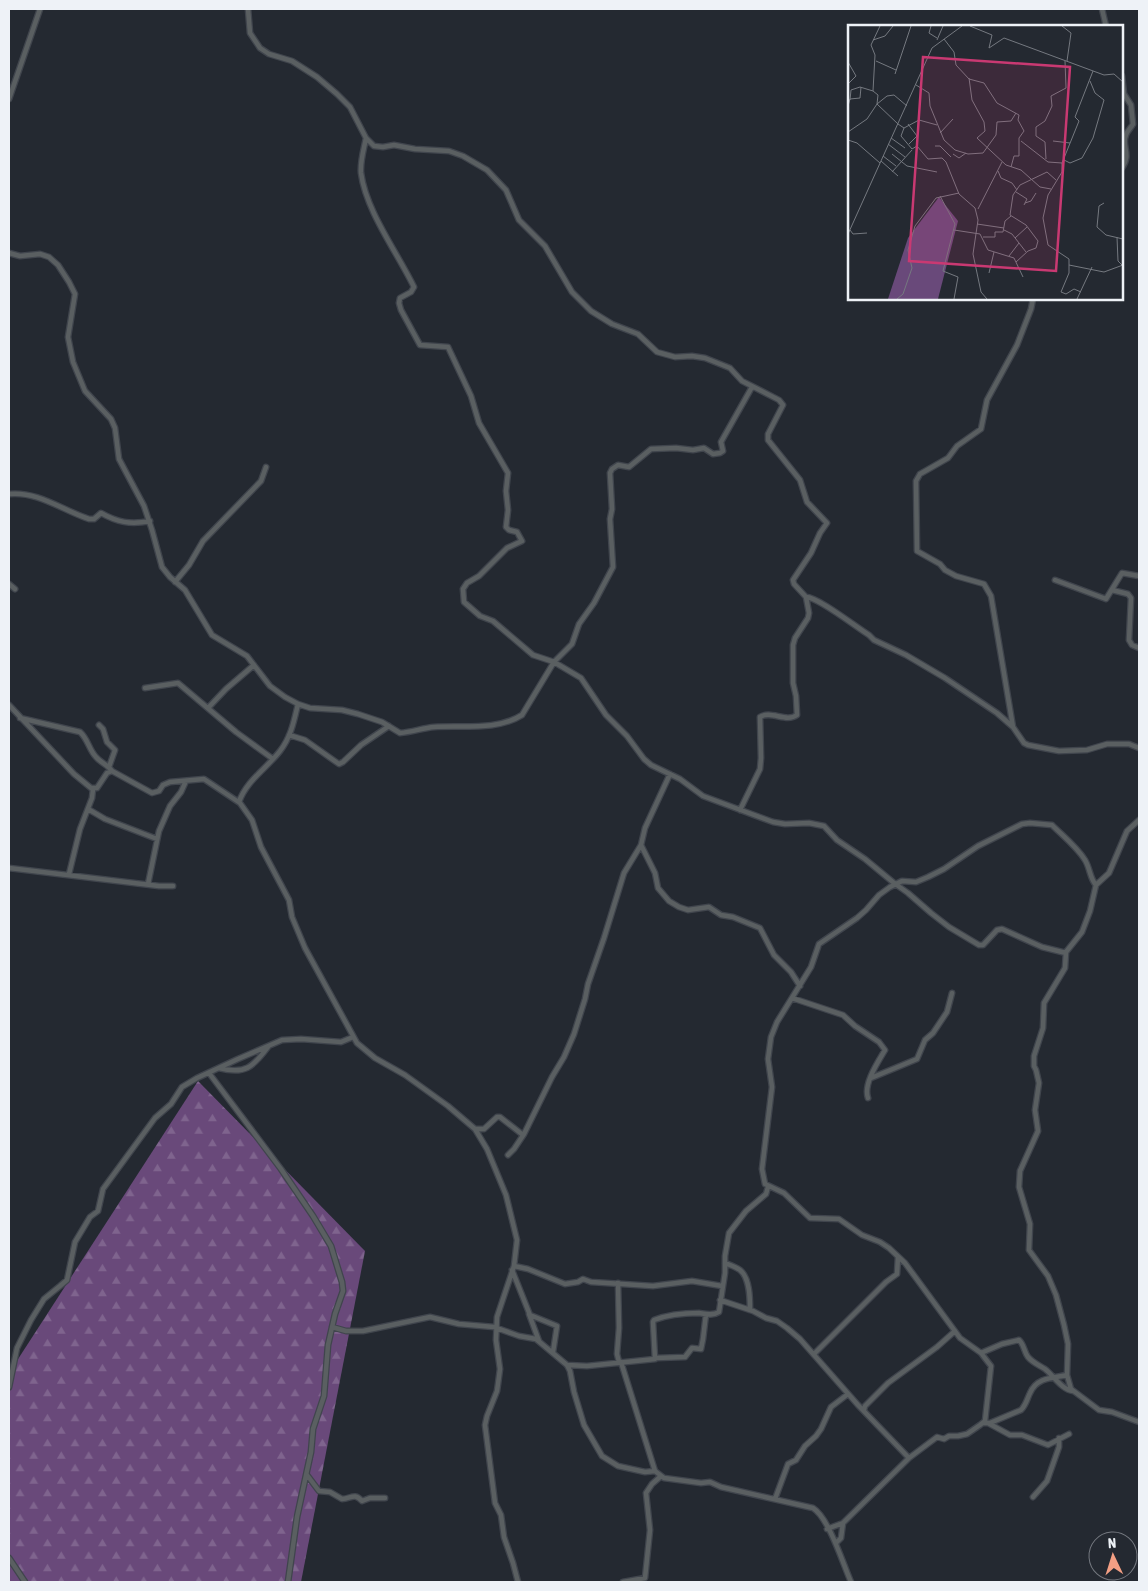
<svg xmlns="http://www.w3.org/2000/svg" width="1148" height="1591" font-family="'Asap Condensed',sans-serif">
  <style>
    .forest { fill: url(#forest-firs) }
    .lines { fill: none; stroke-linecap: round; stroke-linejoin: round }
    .minor-casing { stroke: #40454d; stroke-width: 7 }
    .minor { stroke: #5a5f61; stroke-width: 4.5 }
    .inset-road { fill: none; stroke: #757980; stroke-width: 1 }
    .view { fill: #c93972; fill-opacity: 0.15; stroke: #c93972; stroke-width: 2.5 }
    .inset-edge { fill: none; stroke: #eef2f7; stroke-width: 2.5 }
  </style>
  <defs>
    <pattern id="forest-firs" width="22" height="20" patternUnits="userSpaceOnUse" patternTransform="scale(1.25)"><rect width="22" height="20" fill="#69497a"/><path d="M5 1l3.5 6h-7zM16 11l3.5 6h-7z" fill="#7f648e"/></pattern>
  </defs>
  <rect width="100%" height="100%" fill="#242931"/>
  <path class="forest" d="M198,1081L365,1251L301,1582H9V1373Z"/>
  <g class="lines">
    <defs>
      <path id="minor" d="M248,9L250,33L260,48L269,54L292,61L317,77L337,94L350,107L366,138L374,146L383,147L394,145L415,149L449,151L463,156L487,170L506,190L519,220L545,246L572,292L591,311L612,324L638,334L657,352L675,357L692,356L705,358L730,368L742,381L779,400L783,405L768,434V440L800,480L807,502L827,523L820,533L811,553L793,580L794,584L806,597L809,613L808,618L795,638L793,645V683L796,696L797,715C786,723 771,710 760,717L761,758L760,769L740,810
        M1102,9L1106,26
        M1122,76L1124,94L1131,105L1133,124C1131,128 1127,131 1126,135C1121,146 1132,154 1122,168
        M9,99L40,9
        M366,138C364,149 360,161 361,173C366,211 397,252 414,287L411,292L400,298L399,303L401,310L420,345L448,347L471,396L479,423L508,473L506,491L508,510L506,527L509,530L517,532L522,541L507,548L479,576L467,583L463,589L464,602L480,616L493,621L533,655L554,662L581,678L606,715L627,736L644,759L651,765L680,779L703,796L773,822L785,824L809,823L824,826L837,840L865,859L894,883L908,893L931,913L949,927L979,945H983L997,930L1002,929L1042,947L1066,953
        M9,253L20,256L40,254L49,257L58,265L69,282L75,294L68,337L73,362L85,391L111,419L115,428L119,459L144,506L152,530L162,567L170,577L185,590L212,635L247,656L270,686L285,697L298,704L310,708L342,710L358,714L382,722L400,733C412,732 423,728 434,727C462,725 497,731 522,715L554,662L572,644L579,624L594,603L613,567L610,519L612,509L610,473L612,469L618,465L629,467L651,449L676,448L693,450L704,448L713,454L720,453L723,451L721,442L752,387
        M9,494C38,491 62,510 89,519H94L101,513C117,522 130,525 150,521
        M1055,580L1106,599L1122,573L1139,576
        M175,582L189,565L203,541L261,481L266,467
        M9,584L15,589
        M1112,590L1128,594L1131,598L1129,640L1132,645L1139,648
        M806,597C818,597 856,627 869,635L874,640L906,655L945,678L997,713L1013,727L1024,743L1028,745L1059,751L1087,750L1107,744H1129L1139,748
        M145,688L178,683L236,732L273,759
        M9,705L74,774L91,788H97L107,773L112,771L152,793L159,791L163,785L170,782L204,779L240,803L252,820L261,847L289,900L292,917L305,948L357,1043L375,1058L405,1075L448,1106L475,1129L487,1149L506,1195L517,1240L514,1266L497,1317L496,1340L500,1369L498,1384L497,1391L487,1416L485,1425L495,1503L501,1515L504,1537L513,1563L518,1582
        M208,708L226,689L254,665
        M20,718L80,732C88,739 89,750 96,757C101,763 108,765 112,771
        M99,725L103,729L107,742L115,750L109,767
        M1013,727L991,596L984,584L956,576L945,570L940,564L917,551L916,481L920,474L948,458L957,446L981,429L987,400L1017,345L1031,309L1033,299
        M289,735L305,740L339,764L343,762L361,745L389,726
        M239,802C246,781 267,768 280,751C291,737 294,721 298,704
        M88,809L105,819L157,839
        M1139,820L1127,831L1109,873L1096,885L1090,911L1082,932L1066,952L1065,968L1044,1003L1043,1028L1034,1056V1066L1036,1070L1039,1083L1035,1110L1038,1131L1020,1171L1019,1187L1030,1224L1029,1250L1048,1276L1056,1295L1064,1325L1068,1344L1067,1375L1071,1389L1099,1410L1112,1412L1139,1422
        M641,845L655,873L658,888L669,901L679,907L688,910L709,907L721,915L733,917L760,928L774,955L791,972L800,986
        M9,868L159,886H173
        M69,874L80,829L92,798L93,789
        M148,884L159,831L170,806L181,792L186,781
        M792,998L843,1015L855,1026L879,1042L885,1050C878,1062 863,1084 868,1098
        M219,1068C245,1075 253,1067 268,1047
        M209,1073L281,1169L313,1216L331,1246L342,1282L343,1291L335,1314L328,1345L324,1396L313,1429L311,1452L297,1517L288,1582
        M871,1078L917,1059L925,1040L933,1033L947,1012L952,993
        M475,1129H484L497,1117H500L523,1135
        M508,1155L514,1149L524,1134L552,1077L564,1057L574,1034L585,999L588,984L604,938L624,873L641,845L645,828L670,774
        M725,1263C730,1265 736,1267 740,1270C750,1278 750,1299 750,1310
        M514,1266L528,1269L565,1284L578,1282L583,1279L591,1282L653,1286L692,1281L722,1286
        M512,1270L530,1315L557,1326L553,1352
        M618,1283L619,1328L617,1354L619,1362
        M720,1300L753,1311L766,1318L777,1321L787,1328L800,1339L858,1405L909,1458
        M529,1314L539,1341
        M332,1327L346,1331H363L430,1317L459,1324L494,1327L519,1336L536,1339L567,1365L570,1371L574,1392L584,1425L602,1456L618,1466L645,1472L655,1471L664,1478L701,1483L710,1482L721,1487L813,1508C829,1518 843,1564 851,1582
        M981,1353L1002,1344L1019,1340C1024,1344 1024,1352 1028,1357C1033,1363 1039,1365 1045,1369C1053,1375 1062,1390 1073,1391
        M814,1354L886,1282L897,1274L898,1257
        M656,1358L685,1357L692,1348L701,1349L703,1339L706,1314
        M621,1362L655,1471
        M567,1365L587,1366L655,1359L653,1322L654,1320C667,1315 685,1313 699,1313C706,1314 713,1316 719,1312L725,1273V1256L729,1233L746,1211L766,1194L768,1187
        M9,1387L17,1348L31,1320L44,1299L60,1286L67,1280L75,1242L90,1217L98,1211L103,1189L155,1118L171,1104L182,1087L197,1078L238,1059L282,1040L301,1039L341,1042L353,1037
        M864,1410L865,1406L888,1383L937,1347L955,1331
        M983,1423H990L1021,1410C1026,1405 1027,1399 1030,1393C1037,1377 1053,1378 1067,1375
        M988,1423L1010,1435H1022L1048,1445L1069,1434
        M307,1475L319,1491L330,1492L342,1499C351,1499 354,1492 362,1501L370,1498H385
        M1033,1497L1047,1481L1059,1447V1438
        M775,1499L788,1464L796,1460L805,1446L816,1436L821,1429L831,1407L848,1394
        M827,1529L843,1523
        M836,1543L841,1538L843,1523L909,1458L937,1437L944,1439L949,1436H958L967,1434L980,1425L985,1421L991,1366L981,1353L960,1338L905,1263L889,1248L880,1242L862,1235L839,1219L810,1218L784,1193L765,1184L762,1169L772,1087L768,1059L771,1037L777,1022L811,967L819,944L857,918L866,910L879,895L890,887L902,881L916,882L928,877L944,869L978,846L1022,824L1030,823L1052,825C1063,836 1077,847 1085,860C1090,868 1090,879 1096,885
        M9,1558L25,1582
        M623,1582L645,1578L650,1530L646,1493L652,1484L660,1477"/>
    </defs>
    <use href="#minor" class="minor-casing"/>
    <use href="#minor" class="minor"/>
  </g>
  <g transform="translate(848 25)">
    <rect width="275" height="275" fill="#242931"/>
    <path d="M91,172L110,196L90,274H40L60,213Z" fill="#69497a"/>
    <path class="inset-road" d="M83,1L81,8L89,13M122,1L144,10L141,23L156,13L256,50L266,49L275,57M214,1L223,8L219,36M96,14L106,27L108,40L121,54L136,58L149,78L171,90L170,95L176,106L171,113V131H166L163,142M25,15L37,11L45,1M89,15L95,1M28,36L48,45M0,37L8,51L0,59M47,49L63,1M121,53L124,75L136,97L137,106L129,113L158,140L173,145L192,162L203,164M68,60L81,68L82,81L96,115L107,125L120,129L135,128L148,110L149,97L163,96L168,88M2,75L3,65L12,62L25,66M29,79L30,70L25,66L27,30L23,20L32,1M29,79L50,99M0,81L2,74L12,73L13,62M50,99L56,103L53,111L64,124L69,121L80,134L94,133L98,137L111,169L127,183L130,195L125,229L133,267L139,274M60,99L69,111L61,119M56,103L71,95L89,100M0,107L19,94L29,79L39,71L46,70L59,81M92,108L105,94M43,113L57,123M0,115L9,118L32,138M173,116L200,137L214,138M205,116L222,118M40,119L57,132M87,121H92L103,132M44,129L59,141L89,147M105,129L111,133L118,128M35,131L48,141M198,134L197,117L188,111V102L197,96L204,81L203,71L218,63L217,36M216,135L222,138L234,133L245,113L256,75L247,68L242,56M33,136L50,151M150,146L153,153L164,158L169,165M44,147L64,125M168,167L179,174L176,180M92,171L107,199L95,246L110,252L106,274M177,178L183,176L188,168M256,178L251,181L249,202L258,210L275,214M130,184L154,137M129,199L156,203M2,205L5,209L19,208M106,205L132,209L140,225L166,233L175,252M156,205L164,209L178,227M0,209L84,23L114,1M135,212H147V207H155L157,196L163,191M269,212L270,236L274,240M167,213L179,202M161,231L171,218M168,237L180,226L188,223L190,216L178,200L162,190L165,170L172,160L199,147L208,155M221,240L256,247L275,240M141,248L146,227M233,267L226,264L218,269L213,267L221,248V234L200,220L195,193L200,170L214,147V138L231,96L227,92L245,46M49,274L55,269L64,243L60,225L67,201L88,173L111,168M229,274L244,242"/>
    <path class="view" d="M75,32L222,42L208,246L61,236Z"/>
    <rect width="275" height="275" class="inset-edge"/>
  </g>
  <rect width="1148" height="1591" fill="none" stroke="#eef2f7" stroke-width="20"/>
  <g transform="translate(1113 1556) rotate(356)"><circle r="24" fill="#242931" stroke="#757980"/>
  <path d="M0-4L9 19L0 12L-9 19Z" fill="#f39f84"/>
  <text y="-8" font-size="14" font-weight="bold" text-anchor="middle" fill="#eef2f7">N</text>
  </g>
</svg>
